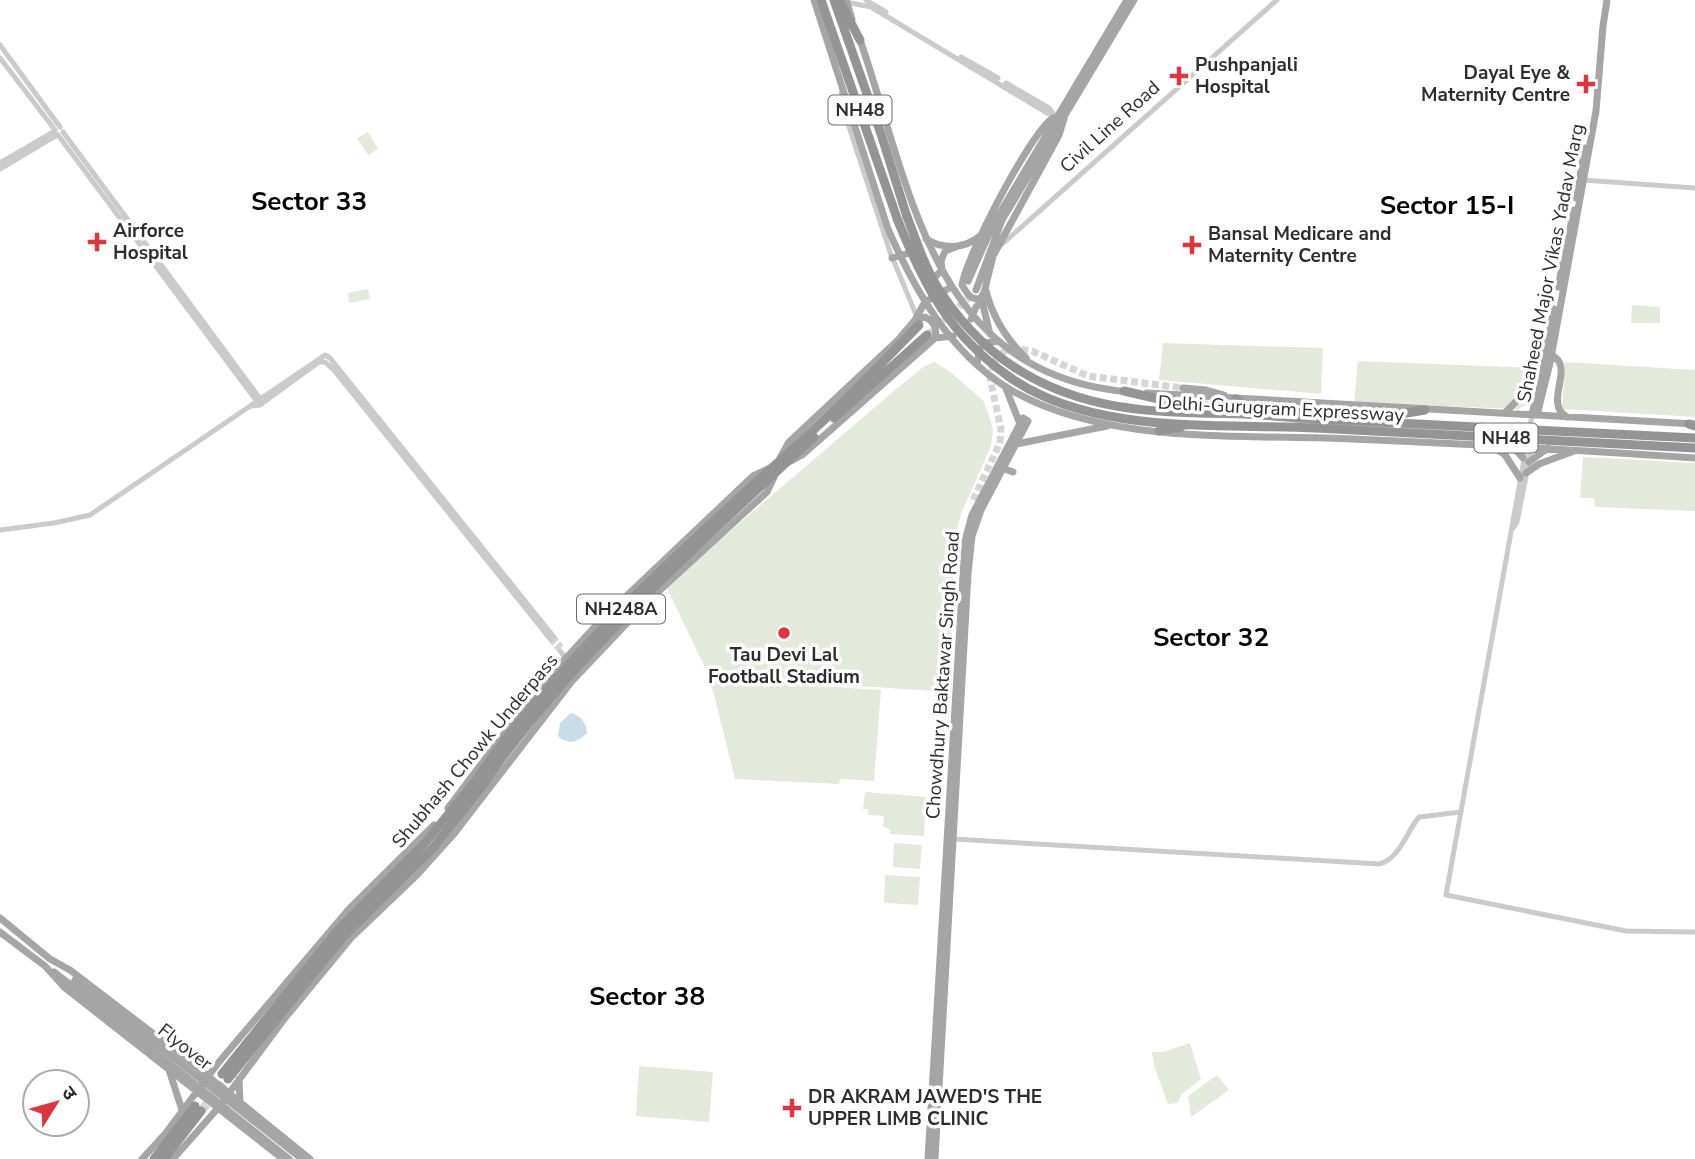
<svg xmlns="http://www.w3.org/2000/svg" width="1695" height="1159" font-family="'Nunito Sans','Noto Sans Devanagari',sans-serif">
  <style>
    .green { fill: #e3eadb }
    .water { fill: #c8dce9 }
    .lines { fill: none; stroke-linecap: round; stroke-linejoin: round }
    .minor-tunnel { stroke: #d5d5d5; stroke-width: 5; stroke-dasharray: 5 2.5; stroke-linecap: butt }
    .major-tunnel { stroke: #d5d5d5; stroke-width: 7; stroke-dasharray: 7 3.5; stroke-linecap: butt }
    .highway-tunnel { stroke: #d5d5d5; stroke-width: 9; stroke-dasharray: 9 4.5; stroke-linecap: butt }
    .minor { stroke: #cacaca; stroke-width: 5 }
    .major { stroke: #a5a5a5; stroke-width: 7 }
    .highway { stroke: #949494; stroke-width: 9 }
    .major-bridge { stroke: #a5a5a5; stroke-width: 7 }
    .highway-bridge { stroke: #949494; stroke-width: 9 }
    .poi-dot { fill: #dd3640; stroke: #fff; stroke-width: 2.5 }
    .labels { text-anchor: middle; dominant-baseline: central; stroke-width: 7; stroke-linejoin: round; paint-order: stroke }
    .shield { fill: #fff; stroke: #6c6c6c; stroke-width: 2 }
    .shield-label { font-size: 18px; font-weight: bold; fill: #2d2d2d }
    .poi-label { font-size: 19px; font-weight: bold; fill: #2d2d2d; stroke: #fff; text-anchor: start }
    .street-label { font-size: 19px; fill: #2d2d2d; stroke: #fff }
    .district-label { font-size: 26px; font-weight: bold; fill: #000; stroke: #fff }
  </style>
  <rect width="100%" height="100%" fill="#fff"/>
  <path class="green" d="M368,132L378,149L368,155L357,138Z
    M368,289L370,299L349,303L348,293Z
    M1632,305L1660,307V323H1631Z
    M1163,343L1323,348L1321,394L1159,380Z
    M1358,361L1536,368L1530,403L1518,409L1354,403Z
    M934,362L949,371L984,401L993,429L991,446L961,514L954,543L949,692L709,676L666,586L888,396L923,367Z
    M1565,362L1695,370V417L1562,409Z
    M1583,457L1695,463V511L1595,507L1594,498H1580Z
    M710,679L881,690L874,781L840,779L839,784L735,779Z
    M865,792L926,797L924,836L890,834V830L883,826L884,816L868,815V809H863Z
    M894,843L922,845L920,869L893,867Z
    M885,875L920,877L918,905L884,903Z
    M1190,1043L1201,1079L1181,1095L1178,1103L1168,1104L1155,1069L1152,1052H1163Z
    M639,1066L713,1072L709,1122L636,1116Z
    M1217,1075L1229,1090L1191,1117L1188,1096Z"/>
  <path class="water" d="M571,713C581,716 586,722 587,733C578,742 568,746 558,736L560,723Z"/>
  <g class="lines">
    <path class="minor-tunnel" d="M554,637L563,649
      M551,640L560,651"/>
    <path class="major-tunnel" d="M927,335L974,293
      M973,500L1000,443L1001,429L990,378L994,362L1003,352L1012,348L1032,351L1088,376L1183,388"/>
    <path class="highway-tunnel" d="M201,1111L228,1079"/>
    <path class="minor" d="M866,0L886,12
      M846,2L871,7L1047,113L1057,116
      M0,45L60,127
      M961,57L998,78
      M0,58L55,130
      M1006,83L1049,108L1053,113
      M841,93L850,130L890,252L917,317
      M63,132L261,400
      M58,135L258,403
      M0,163L55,131
      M0,169L57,135
      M1583,180L1695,188
      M1000,246L1277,0
      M251,406L260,405L319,362H325L333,369L551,640
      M1532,415L1446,895L1626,931L1695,932
      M1513,528L1517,522L1532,446
      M0,530L54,523L90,515L325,355L330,358L554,637
      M560,651L566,658
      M953,839L1379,864C1399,860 1407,831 1419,817L1461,812"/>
    <path class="major" d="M814,0L888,229C914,289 949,351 1006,387C1101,446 1244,434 1352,439C1466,444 1581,450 1695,458
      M846,0L852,19
      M859,37C912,188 930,374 1128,392
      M1576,198L1585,148
      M926,239C944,250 964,249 980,236
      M892,258L916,251
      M968,281L995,221L1127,0
      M930,282L942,270L941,261L945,251L961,245
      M1558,287L1574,210
      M976,290L1002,220L1134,0
      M986,291C993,318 1006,339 1026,358
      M983,294L980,299C970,300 967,293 962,285C966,257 1030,133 1053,118
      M982,301L990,334
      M971,319L976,307L982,301L993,256L1059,135L1064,119
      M916,320L925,317C934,322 937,327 935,338
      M1551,355C1577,366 1542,403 1567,417
      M977,364L980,348L986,343L998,341
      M1005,386L1020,424
      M1183,388L1206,390L1224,395
      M1147,393L1694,424
      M1505,413L1540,376
      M1532,415L1554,309
      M1537,415L1550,363L1596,111L1603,26L1607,0
      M1016,444L1107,426
      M1491,445L1505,455L1520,478
      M1512,446L1523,458
      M780,458L789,442L898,340L915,320L925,302L951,287
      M791,461L802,455L935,338L953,336
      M1529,462L1548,448
      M1002,468L1013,472
      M1526,473L1539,464L1574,451
      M448,808L526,705L566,658L600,621L753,476L770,468
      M0,918L50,959L70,970L189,1061L310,1159
      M0,932L45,966L64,987L283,1159
      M54,972L71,985
      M169,1070L182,1110
      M239,1079L240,1102
      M142,1159L165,1134L219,1062L349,909L434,825
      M173,1159L218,1108L285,1018L351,938L417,875L453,835L572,681L647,602L767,492L776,473
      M928,1159L965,541L972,515L1023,418L1028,421L981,510L972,536L968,574L935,1159"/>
    <path class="highway" d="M821,0L898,221
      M834,0L881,134L907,217
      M839,0L860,40
      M1014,367C1086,414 1160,412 1243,414C1268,415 1293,418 1318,419
      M1008,376C1091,436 1219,423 1316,428
      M1124,391L1163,400L1220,408L1232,413
      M1236,399L1257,415
      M1295,414L1301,412L1401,414L1425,410
      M834,418L927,335
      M1689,424L1695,426
      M1159,431L1181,427
      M495,753C589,628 707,528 821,423C854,392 887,358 919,325
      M502,758C592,638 705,538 814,437
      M222,1074L337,931L425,843L476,780
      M228,1079L343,937L432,849L483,785
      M154,1159L195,1106
      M164,1159L201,1111"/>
    <path class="major-bridge" d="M75,980L302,1159
      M71,985L289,1159"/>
    <path class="highway-bridge" d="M907,217C916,239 923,263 935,283C954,315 983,347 1014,367
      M898,221C925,287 948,333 1008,376
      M1318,419L1695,438
      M1316,428L1695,448
      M476,780L495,753
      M483,785L502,758"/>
  </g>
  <g class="poi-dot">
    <path d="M1175.5 65.5h7v7h7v7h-7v7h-7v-7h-7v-7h7z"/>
    <path d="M1582.5 73.5h7v7h7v7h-7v7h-7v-7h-7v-7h7z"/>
    <path d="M93.5 231.5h7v7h7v7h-7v7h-7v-7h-7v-7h7z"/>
    <path d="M1188.5 234.5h7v7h7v7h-7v7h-7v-7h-7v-7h7z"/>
    <circle cx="784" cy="633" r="7"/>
    <path d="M788.5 1097.5h7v7h7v7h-7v7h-7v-7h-7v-7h7z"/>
  </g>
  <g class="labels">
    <g class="shield">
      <rect x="828.5" y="95.5" width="63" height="29" rx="5"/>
      <rect x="1474.5" y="423.5" width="63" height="29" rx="5"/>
      <rect x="577" y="594.5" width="88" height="29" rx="5"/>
    </g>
    <g class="shield-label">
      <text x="860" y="110">NH48</text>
      <text x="1506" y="438">NH48</text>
      <text x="621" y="609">NH248A</text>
    </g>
    <g class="poi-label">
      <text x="1195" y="65">Pushpanjali<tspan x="1195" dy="22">Hospital</tspan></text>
      <text x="1570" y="73" text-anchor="end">Dayal Eye &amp;<tspan x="1570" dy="22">Maternity Centre</tspan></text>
      <text x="113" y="231">Airforce<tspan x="113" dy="22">Hospital</tspan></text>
      <text x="1208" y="234">Bansal Medicare and<tspan x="1208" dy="22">Maternity Centre</tspan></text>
      <text x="784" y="655" text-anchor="middle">Tau Devi Lal<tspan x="784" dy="22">Football Stadium</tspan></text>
      <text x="808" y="1097">DR AKRAM JAWED'S THE<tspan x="808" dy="22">UPPER LIMB CLINIC</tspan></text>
    </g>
    <g class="street-label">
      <text transform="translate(1110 127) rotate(-42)">Civil Line Road</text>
      <text transform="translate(1551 263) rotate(-79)">Shaheed Major Vikas Yadav Marg</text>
      <text transform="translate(1281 409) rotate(3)">Delhi-Gurugram Expressway</text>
      <text transform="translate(943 675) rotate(-86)">Chowdhury Baktawar Singh Road</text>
      <text transform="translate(475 751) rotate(-50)">Shubhash Chowk Underpass</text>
      <text transform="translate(185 1047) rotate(38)">Flyover</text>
    </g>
    <g class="district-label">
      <text x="309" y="201">Sector 33</text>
      <text x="1447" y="205">Sector 15-I</text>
      <text x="1211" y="637">Sector 32</text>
      <text x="647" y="996">Sector 38</text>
    </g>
  </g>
  <g transform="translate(56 1103) rotate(53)"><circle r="33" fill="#ffffff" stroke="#ababab" stroke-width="2"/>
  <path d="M0-5L12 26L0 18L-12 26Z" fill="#dd3640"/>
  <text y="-10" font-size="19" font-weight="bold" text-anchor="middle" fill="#2d2d2d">उ</text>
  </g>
</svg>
